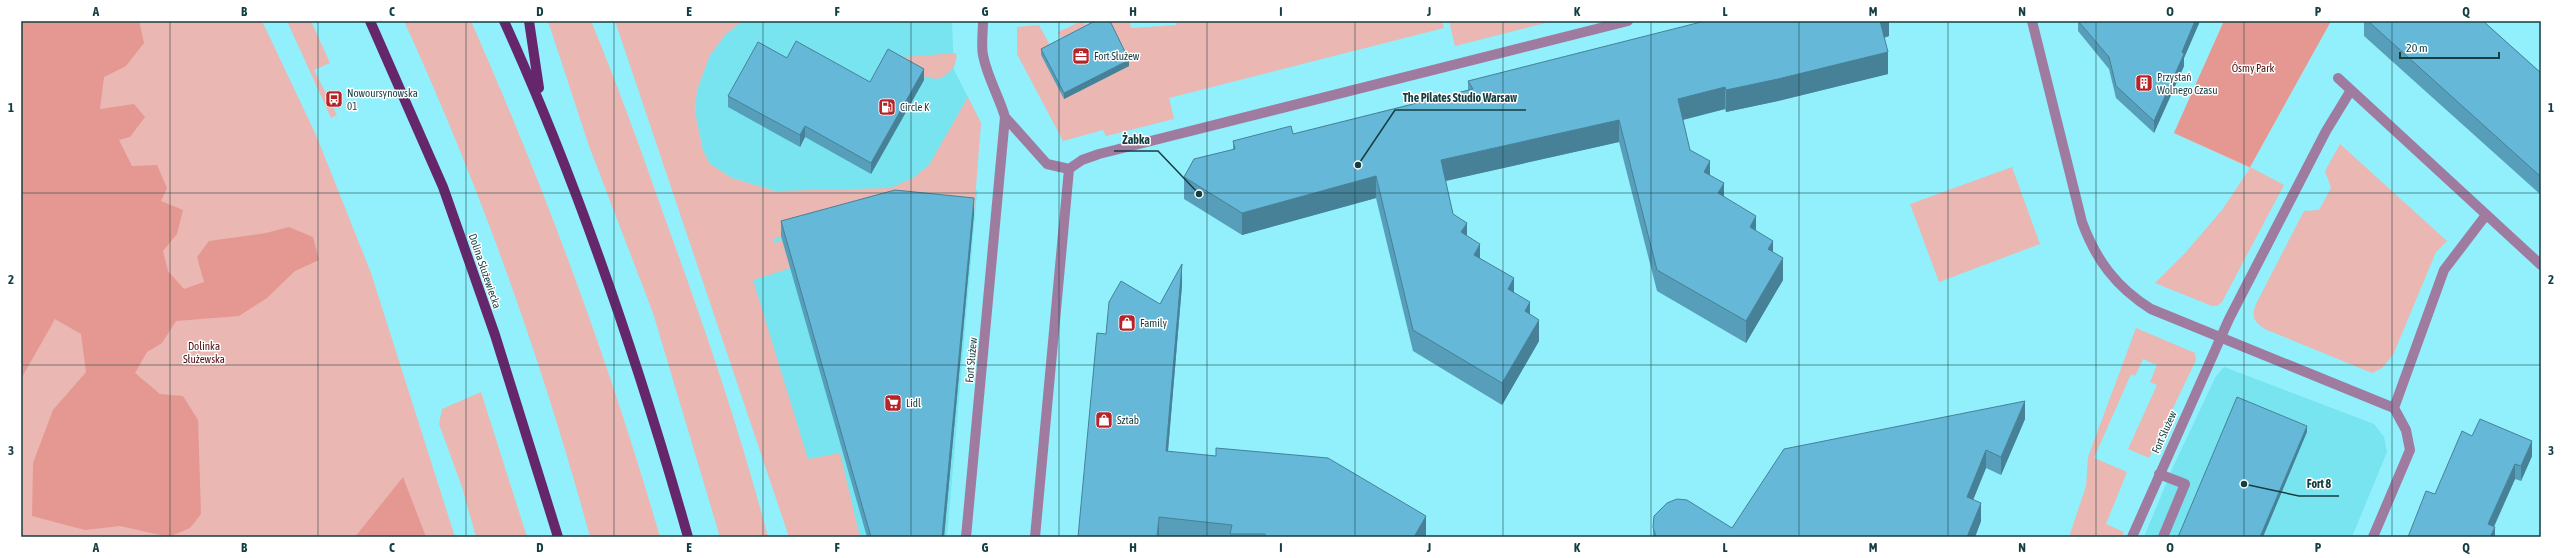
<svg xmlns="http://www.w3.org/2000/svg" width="2562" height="558" font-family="'Asap Condensed',sans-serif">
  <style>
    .built { fill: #78e4ef }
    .green { fill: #eab7b2 }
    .forest { fill: #e49891 }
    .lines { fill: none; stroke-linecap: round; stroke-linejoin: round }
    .minor { stroke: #9f7ba0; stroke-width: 10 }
    .major { stroke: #66266b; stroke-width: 10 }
    .wall { fill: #579eba }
    .shaded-wall { fill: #478197 }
    .building { fill: #65b8d8; stroke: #478197 }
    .grid { fill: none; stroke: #153e42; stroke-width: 1; stroke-opacity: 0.55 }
    .labels { text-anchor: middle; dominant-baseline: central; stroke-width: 3; stroke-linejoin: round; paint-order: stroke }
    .poi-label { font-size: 11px; fill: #153e42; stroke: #fff; text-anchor: start }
    .park-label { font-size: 11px; fill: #510e0f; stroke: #fff }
    .street-label { font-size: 11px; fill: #153e42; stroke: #fff }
    .leader { fill: none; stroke: #153e42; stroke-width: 1.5 }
    .callout-dot { fill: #153e42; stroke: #fff; stroke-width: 1.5 }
    .callout-label { font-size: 12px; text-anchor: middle; font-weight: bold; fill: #153e42; stroke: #fff; stroke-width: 3; stroke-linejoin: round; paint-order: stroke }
    .neatline { fill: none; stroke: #153e42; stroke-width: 1.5 }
    .grid-label { font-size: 13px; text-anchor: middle; font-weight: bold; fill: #153e42 }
  </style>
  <rect width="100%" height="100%" fill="#91f0fb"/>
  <path class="built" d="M743,21H952L954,70L981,123L975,185L977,192L947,537H827L721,200L779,192L732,178L710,164L703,151L695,112L697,90L710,55L726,34Z
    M2224,367L2374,424L2384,437L2387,452L2352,537H2144L2173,467L2216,376Z"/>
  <path class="green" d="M21,21H262L316,135L371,273L455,537H21Z
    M287,21H311L330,63L314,70L337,115L331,118Z
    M404,21H471C545,189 609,361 660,537H590C542,360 480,187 404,21Z
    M548,21H591C619,88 643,156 667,224C705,328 740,431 768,537H720L653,313L589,146Z
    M615,21H743L726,34L710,55L697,90L695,112L703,151L710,164L732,178L775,191L890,188L913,178L929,165L968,97L981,123L974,213L895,205L773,239L774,243L782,240L791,268L753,280L808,459L840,453L860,537H789Z
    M1082,21L1085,25L1093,21H1130L1131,28L1176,25V21H1442L1444,28L1169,98L1174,119L1106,136L1103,130L1063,141L1017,54V27L1039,25L1052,49L1041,55L1064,98V43L1058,32Z
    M1449,21H1553L1455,46Z
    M2224,21H2331L2250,167L2284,185L2222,302L2217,306H2212L2155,283L2186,252L2222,210L2250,168L2174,133Z
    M956,53C959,65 947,77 937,79L922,76L903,57Z
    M2340,144L2447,241L2436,252L2393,355L2382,368L2372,373L2267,330C2254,323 2250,316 2257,302L2304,211L2319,210L2331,188L2325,171Z
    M2012,167L2040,244L1939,282L1910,204Z
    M2136,328L2195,353L2196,360L2149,458L2128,449L2157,385L2150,382L2157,365L2143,359L2135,376L2131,374L2094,458L2127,472L2106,524L2124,532L2122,537H2069L2086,486L2088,457Z
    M481,392L527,537H476L462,487L439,424L442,409Z"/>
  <path class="forest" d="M21,21H139L144,43L126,66L104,77L100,109L134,104L145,117L130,137L119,140L132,166L157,165L167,188L161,201L183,210L177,234L163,251L168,271L184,289L204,282L197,257L209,241L266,233L289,227L313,237L319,260L295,271L267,298L239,316L176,321L162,343L147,352L135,373L160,394L183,396L198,420L201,514L190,528L169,537L120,526L85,530L32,516L33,463L53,410L86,372L81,334L55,319L21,379Z
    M2224,21H2331L2250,167L2174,133Z
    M403,477L426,537H355Z"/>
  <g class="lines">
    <path class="minor" d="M2032,21L2082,222C2096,260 2116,287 2151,309L2394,408
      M2338,78L2541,265
      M1005,117L1047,164L1069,169
      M2159,474L2185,484L2163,537
      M966,537L1005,117C999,96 987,77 983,55C981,45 983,32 983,21
      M1035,537L1069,169L1082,160L1099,154L1628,21
      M2132,537L2229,319L2326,131L2351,90
      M2373,537L2410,450L2406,430L2394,408L2444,270L2486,215"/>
    <path class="major" d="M370,21L443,187L495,335L558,537
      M504,21C580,188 638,361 688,537
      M529,21L539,88"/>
  </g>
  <path class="wall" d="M1889,21V36L1884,38L1888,74L1778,101L1726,112L1725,109L1683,120L1690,150L1710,175L1724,197L1756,231L1773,252L1783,280L1746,343L1657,291L1619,142L1445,181L1453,214L1467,236L1480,258L1514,292L1530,314L1539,341L1502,405L1413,351L1376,198L1242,235L1184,199V177L1233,149V141L1293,134L1468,90V81Z
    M2078,21H2200L2184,58V66L2154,133L2116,98L2109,69L2078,31Z
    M2364,21H2483L2541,73V195L2364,36Z
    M1041,49L1129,66L1064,99L1041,55Z
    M787,58L870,82L924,80L871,174L805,137L800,147L728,107V96Z
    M974,213L944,537H867L781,236V221Z
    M1182,285L1168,452L1426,537H1078L1106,334L1160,304Z
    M2025,419L2001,475L1986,468L1973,500L1981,521L1975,537H1653V527L1732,528Z
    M2472,436L2532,456L2521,481L2515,479L2494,527L2495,537L2435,494Z"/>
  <path class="shaded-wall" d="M1879,21H1889V36L1879,39Z
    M2195,21H2200L2184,58V66L2154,133V121L2182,52Z
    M1888,52V74L1778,101L1726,112V90Z
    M1129,60V66L1064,99V93Z
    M924,69V80L871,174V163Z
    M1725,87V109L1678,121V99Z
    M1619,120V142L1441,182V160Z
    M805,126V137L800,147V135Z
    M1710,161V183L1704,172Z
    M1376,176V198L1242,235V213Z
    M1724,183V205L1718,193Z
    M974,198V213L944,537H942Z
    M1756,216V237L1750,227Z
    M1467,223V244L1461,232Z
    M1773,241V262L1768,249Z
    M1480,244V265L1474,255Z
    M1783,258V280L1746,343V321Z
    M1182,264V285L1166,473V451Z
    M1514,278V299L1508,289Z
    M1530,302V324L1525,311Z
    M1539,320V341L1502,405V383Z
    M2025,401V419L2001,475V457Z
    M2307,426V432L2263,537H2260Z
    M2532,441V456L2521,481V466Z
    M1986,450V468L1967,515V497Z
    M2515,464V479L2489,537L2488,524Z
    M1981,503V521L1975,537H1967Z
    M1426,516V537H1414Z
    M1159,517V537H1157Z
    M2495,527V537H2490Z"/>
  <path class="building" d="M1095,21H1110L1129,60L1064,93L1041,49Z
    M1705,21H1880L1888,52L1778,79L1726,90L1725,87L1678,99L1690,150L1710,161L1704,172L1724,183L1718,193L1756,216L1750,227L1773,241L1768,249L1783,258L1746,321L1657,270L1619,120L1441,160L1453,214L1467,223L1461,232L1480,244L1474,255L1514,278L1508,289L1530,302L1525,311L1539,320L1502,383L1413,330L1376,176L1242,213L1184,177L1194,159L1235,149L1233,141L1291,126L1293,134L1473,89L1468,81Z
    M2078,21H2195L2182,52L2184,54L2154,121L2116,86L2109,57Z
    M2368,21H2483L2541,73V177Z
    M796,41L870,82L888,49L924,69L871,163L805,126L800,135L728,96L758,42L787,58Z
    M895,190L974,198L942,537H871L781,221Z
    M1182,264L1166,451L1216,456V448L1328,458L1426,516L1414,537H1273L1265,536V534H1230L1232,525L1159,517L1157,537H1078L1097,333L1106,334L1109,302L1121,281L1160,304Z
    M2237,397L2307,426L2260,537H2178Z
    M2025,401L2001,457L1986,450L1967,497L1981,503L1967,537H1656L1653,527L1654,516L1667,503L1677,499L1687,500L1732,528L1784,449Z
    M2480,419L2532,441L2521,466L2515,464L2488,524L2495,527L2490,537H2408L2426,491L2435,494L2462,431L2472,436Z"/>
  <path class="grid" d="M170,21V537M318,21V537M466,21V537M614,21V537M763,21V537M911,21V537M1059,21V537M1207,21V537M1355,21V537M1503,21V537M1651,21V537M1799,21V537M1948,21V537M2096,21V537M2244,21V537M2392,21V537M21,193H2541M21,365H2541"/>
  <defs>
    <symbol id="office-square" viewBox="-11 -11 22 22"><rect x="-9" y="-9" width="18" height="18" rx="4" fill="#b42429" stroke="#fff"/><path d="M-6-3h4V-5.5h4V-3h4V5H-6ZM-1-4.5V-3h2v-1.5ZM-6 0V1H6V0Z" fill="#fff"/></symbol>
    <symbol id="building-square" viewBox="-11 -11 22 22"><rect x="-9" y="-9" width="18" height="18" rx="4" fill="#b42429" stroke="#fff"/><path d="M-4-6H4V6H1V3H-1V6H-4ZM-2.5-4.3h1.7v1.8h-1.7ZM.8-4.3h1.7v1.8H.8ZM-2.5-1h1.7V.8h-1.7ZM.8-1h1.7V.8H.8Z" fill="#fff"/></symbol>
    <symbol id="bus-square" viewBox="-11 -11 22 22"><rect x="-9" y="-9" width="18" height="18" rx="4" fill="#b42429" stroke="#fff"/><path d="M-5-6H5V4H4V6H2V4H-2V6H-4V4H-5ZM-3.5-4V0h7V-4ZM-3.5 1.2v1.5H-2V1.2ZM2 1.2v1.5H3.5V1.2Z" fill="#fff"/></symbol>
    <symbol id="fuel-square" viewBox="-11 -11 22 22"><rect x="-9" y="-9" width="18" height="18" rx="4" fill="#b42429" stroke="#fff"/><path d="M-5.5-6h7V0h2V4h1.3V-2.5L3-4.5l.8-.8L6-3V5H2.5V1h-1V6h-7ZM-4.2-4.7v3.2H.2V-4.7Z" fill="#fff"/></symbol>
    <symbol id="shop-square" viewBox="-11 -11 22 22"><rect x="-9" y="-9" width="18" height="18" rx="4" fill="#b42429" stroke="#fff"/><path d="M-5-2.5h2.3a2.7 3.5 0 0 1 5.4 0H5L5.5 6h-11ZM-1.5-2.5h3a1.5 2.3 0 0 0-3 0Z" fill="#fff"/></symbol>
    <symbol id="supermarket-square" viewBox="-11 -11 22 22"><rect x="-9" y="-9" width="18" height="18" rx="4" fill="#b42429" stroke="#fff"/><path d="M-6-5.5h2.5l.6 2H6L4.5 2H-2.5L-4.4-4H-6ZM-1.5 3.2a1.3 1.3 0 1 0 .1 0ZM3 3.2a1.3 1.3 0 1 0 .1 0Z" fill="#fff"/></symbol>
  </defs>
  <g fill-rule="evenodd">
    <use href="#office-square" x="1071" y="46" width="20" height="20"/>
    <use href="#building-square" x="2134" y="73" width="20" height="20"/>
    <use href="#bus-square" x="324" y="89" width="20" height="20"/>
    <use href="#fuel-square" x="877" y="97" width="20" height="20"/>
    <use href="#shop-square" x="1117" y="313" width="20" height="20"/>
    <use href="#supermarket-square" x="883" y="393" width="20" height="20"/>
    <use href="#shop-square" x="1094" y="410" width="20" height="20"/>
  </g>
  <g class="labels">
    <g class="poi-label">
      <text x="1094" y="56">Fort Służew</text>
      <text x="2157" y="77">Przystań<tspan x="2157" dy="13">Wolnego Czasu</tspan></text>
      <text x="347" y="93">Nowoursynowska<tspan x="347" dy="13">01</tspan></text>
      <text x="900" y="107">Circle K</text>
      <text x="1140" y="323">Family</text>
      <text x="906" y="403">Lidl</text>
      <text x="1117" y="420">Sztab</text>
    </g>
    <g class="park-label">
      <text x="2253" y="68">Ósmy Park</text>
      <text x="204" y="346">Dolinka<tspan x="204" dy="13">Służewska</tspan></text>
    </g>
    <g class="street-label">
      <text transform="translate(485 271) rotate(71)">Dolina Służewiecka</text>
      <text transform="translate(971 360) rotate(-85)">Fort Służew</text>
      <text transform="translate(2164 432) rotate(-66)">Fort Służew</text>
    </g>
  </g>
  <path class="leader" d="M1358 165L1395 110H1526M1199 194L1158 151H1114M2244 484L2299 496H2339"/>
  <g class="callout-dot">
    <circle cx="1358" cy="165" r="4"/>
    <circle cx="1199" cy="194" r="4"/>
    <circle cx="2244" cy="484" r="4"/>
  </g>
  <g class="callout-label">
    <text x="1460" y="102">The Pilates Studio Warsaw</text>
    <text x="1136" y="144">Żabka</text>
    <text x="2319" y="488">Fort 8</text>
  </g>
  <rect width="2562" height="558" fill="none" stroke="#ffffff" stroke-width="44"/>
  <path d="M2400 52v6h99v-6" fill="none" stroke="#153e42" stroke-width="2"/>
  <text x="2406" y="52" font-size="12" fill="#153e42" stroke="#ffffff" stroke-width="3" paint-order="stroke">20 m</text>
  <rect x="22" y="22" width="2518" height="514" class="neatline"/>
  <g class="grid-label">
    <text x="96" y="16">A</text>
    <text x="244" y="16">B</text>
    <text x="392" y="16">C</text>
    <text x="540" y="16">D</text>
    <text x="689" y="16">E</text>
    <text x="837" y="16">F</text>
    <text x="985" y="16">G</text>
    <text x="1133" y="16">H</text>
    <text x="1281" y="16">I</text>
    <text x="1429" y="16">J</text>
    <text x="1577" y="16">K</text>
    <text x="1725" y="16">L</text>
    <text x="1873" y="16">M</text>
    <text x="2022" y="16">N</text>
    <text x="2170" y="16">O</text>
    <text x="2318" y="16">P</text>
    <text x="2466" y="16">Q</text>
    <text x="11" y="112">1</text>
    <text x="2551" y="112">1</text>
    <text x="11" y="284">2</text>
    <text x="2551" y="284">2</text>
    <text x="11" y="455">3</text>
    <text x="2551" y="455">3</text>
    <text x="96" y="552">A</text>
    <text x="244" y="552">B</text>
    <text x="392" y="552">C</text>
    <text x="540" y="552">D</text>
    <text x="689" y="552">E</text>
    <text x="837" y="552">F</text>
    <text x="985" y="552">G</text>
    <text x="1133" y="552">H</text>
    <text x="1281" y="552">I</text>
    <text x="1429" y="552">J</text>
    <text x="1577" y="552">K</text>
    <text x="1725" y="552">L</text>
    <text x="1873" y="552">M</text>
    <text x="2022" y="552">N</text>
    <text x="2170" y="552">O</text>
    <text x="2318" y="552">P</text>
    <text x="2466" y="552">Q</text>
  </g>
</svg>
